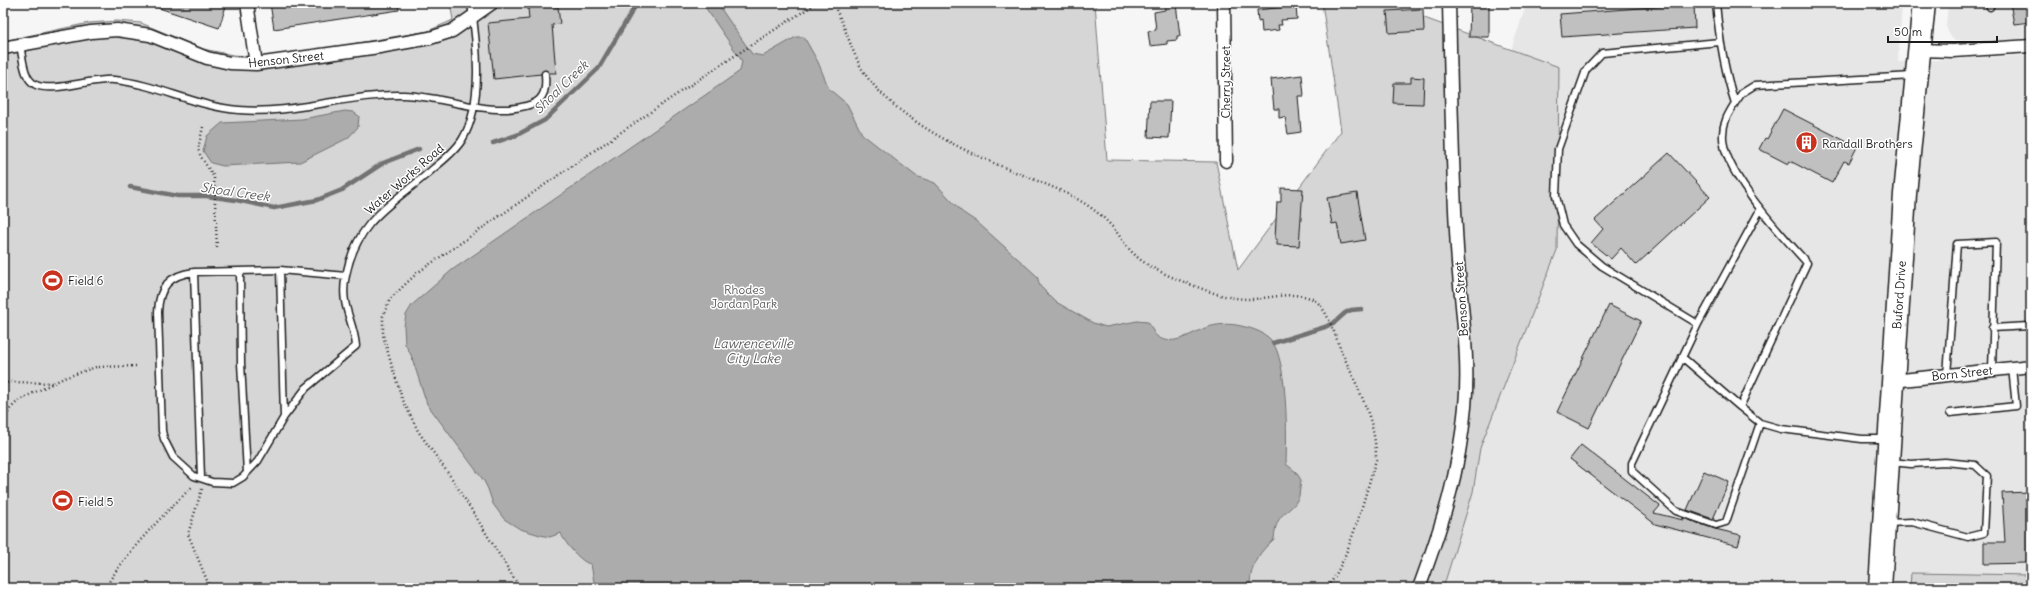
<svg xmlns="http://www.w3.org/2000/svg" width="2034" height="591" font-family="Delius,sans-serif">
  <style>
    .built { fill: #e6e6e6 }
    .green { fill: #d6d6d6; stroke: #797979 }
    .water { fill: #acacac; stroke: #727272 }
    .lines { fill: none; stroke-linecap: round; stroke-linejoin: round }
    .stream { stroke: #727272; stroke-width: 4.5 }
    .building { fill: #c0c0c0; stroke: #1c1c1c }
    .lane-casing { stroke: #1c1c1c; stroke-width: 9 }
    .street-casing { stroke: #1c1c1c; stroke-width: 15 }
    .highway-casing { stroke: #1c1c1c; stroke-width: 25 }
    .path { stroke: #1c1c1c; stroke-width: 2.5; stroke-dasharray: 1 3; stroke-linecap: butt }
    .lane { stroke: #fff; stroke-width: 6 }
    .street { stroke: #fff; stroke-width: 12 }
    .highway { stroke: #fff; stroke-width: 22 }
    .labels { text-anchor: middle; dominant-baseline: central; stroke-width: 3; stroke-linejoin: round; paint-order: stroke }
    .street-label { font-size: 12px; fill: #1c1c1c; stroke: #fff }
    .poi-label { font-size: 12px; fill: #1c1c1c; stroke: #fff; text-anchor: start }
    .park-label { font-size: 12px; fill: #5d5d5d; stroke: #fff }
    .water-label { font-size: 13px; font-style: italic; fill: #5d5d5d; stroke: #fff }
  </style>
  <rect width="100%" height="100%" fill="#f6f6f6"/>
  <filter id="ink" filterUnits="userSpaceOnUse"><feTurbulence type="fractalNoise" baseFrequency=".025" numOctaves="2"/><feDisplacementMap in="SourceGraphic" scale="8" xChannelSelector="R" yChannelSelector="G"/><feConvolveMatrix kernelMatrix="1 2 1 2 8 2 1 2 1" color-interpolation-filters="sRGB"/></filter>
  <g filter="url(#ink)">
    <path class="built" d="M1527,3H1902L1898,62L2031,55V588H1443L1473,492L1480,448L1484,325L1512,47Z
      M1948,3H2031V38L1968,42L1955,40L1949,34L1946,26Z"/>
    <path class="green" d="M450,3H1095L1107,160L1216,162L1238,270L1341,131L1322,3H1383L1559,67L1557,250L1480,448L1473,492L1443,588H3V41L89,23L117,21L141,23L203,49L233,55L258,57L299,53L428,31L453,20Z
      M1911,573L2031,575V588H1910Z"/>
    <path class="water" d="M717,3L752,54L763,56L796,37H804L818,62L829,89L847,104L862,134L916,176L935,183L962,212L977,222L1037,276L1040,286L1056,302L1093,323L1106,327L1137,321L1148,322C1151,326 1154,335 1158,337C1172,347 1192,333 1205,328C1216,324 1230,323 1241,326C1251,328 1264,332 1271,340C1288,360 1287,437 1286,464L1296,472L1301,480C1300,485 1300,491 1299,496C1292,515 1276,508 1274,539C1258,554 1250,565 1250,588H595L591,564C582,564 563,541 561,533L550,537L540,535L520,529L504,519L493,504L488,489L484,481L427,404L411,355L405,344L404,326L406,315L412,305L452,270L740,71L742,61L703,4Z
      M345,111L353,112L359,116L358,127L348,138L300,162L223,166L211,163L203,151L207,136L222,123L302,119Z"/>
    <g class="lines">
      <path class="stream" d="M493,143L517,135L545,120L598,69L637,3
        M130,187L178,196H206L236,200L274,208L317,200L342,190L383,163L419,149
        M1273,343L1325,327L1335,322L1345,313L1351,310L1362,309"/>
    </g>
    <path class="building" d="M151,3H227L219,28L150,5Z
      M270,3H398L399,10L274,29Z
      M1470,3H1489V37H1469Z
      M2010,3H2031V22L2014,24Z
      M1176,4L1180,36H1177V40L1167,41V44L1150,46L1148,31L1156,30L1154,12L1165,10V5Z
      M1694,4L1695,28L1562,37L1560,14Z
      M550,6L558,7L560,24L552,25L556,73H549L544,70L541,74L494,79L488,23L529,19L528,8Z
      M1296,6L1297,19L1281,20L1282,25H1278L1279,30L1262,32L1261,20L1258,21L1257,10Z
      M1423,9L1424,31L1389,33L1387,11Z
      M1302,75L1304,96H1298L1301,132L1288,134L1285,117L1279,118V109H1274L1271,79Z
      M1411,77L1424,78L1423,104L1393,103L1394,83H1411Z
      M1150,101H1171L1169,138L1148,137Z
      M1783,109L1857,147L1849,163L1844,161L1832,183L1790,161L1788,164L1759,149L1765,138L1767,139Z
      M1669,153L1710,197L1636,265L1621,248L1611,259L1591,243L1603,229L1595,220Z
      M1281,188L1303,189L1299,246L1277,245V239H1275L1277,202H1281Z
      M1357,193L1365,240L1341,244L1337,223L1332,224L1327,198Z
      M1609,305L1641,321L1589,428L1557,412Z
      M1581,445L1660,506L1654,513L1683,520V518L1715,529L1741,535L1738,546L1655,524L1570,459Z
      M1704,471L1729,482L1713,519L1687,510Z
      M2031,492V559L2027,560V563L1984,564V542H2005L2002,493Z"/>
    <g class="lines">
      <defs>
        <path id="lane" d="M1716,3C1719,37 1724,70 1735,103C1729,113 1723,122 1723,134C1720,170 1783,236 1807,263L1740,407L1760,423L1781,429L1862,439H1885
          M1990,7L1991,3
          M20,45C23,58 23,79 36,85C54,93 92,78 114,80C157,84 196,107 239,110C295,115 349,93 404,95C445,96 492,119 532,104C546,99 546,86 545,74
          M1735,103L1742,93L1755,85L1913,76
          M280,270L284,417L258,461L243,477L233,483L212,482L194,476L173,457L164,439L162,431L158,312C159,287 169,275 194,272L280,270L346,276
          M240,271L241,363L247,473
          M194,272L201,478
          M1698,324L1602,266L1576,244L1563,225L1556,196L1558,149L1586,70L1602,53L1720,42
          M1992,328L2029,326
          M1682,357L1740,407
          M1947,375L1957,244L1996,242L1992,370
          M1950,413L2016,406L2012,368
          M284,417L306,388L356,346C354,320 339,306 346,275C358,217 394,204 434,168C444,160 455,151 462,140C484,104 477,43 471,3
          M1760,423L1726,522L1716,525L1676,511L1632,471V463L1698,324L1760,210
          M1887,523L1912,522L1968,537L1984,533L1987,476L1975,465L1945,462L1911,464L1891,462"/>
        <path id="street" d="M247,3L256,64
          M1224,3L1226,161
          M3,48L91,32L117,30L150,35L207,58L230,63L256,64L379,47L430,38L452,31L492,3
          M1920,50L1953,51L2031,46
          M1893,381L2031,366
          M1419,588C1442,525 1459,475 1465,407C1470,355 1460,300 1457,248C1452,166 1451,84 1449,3"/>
        <path id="highway" d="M1880,588L1905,194L1924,3"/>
      </defs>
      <use href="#lane" class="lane-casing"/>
      <use href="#street" class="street-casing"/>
      <use href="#highway" class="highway-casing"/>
      <path class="path" d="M832,3C848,28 852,60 871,82C909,127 970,154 1023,175C1045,184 1067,192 1087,205C1097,212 1106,219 1114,229C1121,237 1126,247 1135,255C1151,271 1187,283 1208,291C1222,296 1236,299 1250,299C1271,299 1304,287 1320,305C1330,318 1335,335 1341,350C1356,385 1377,421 1376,460C1366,491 1347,568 1326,588
        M203,127L198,149L201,157L214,177L217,249
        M3,384L10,382L52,383
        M3,428L9,410L19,400L64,378L96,367L137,366
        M202,489L188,534L210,588
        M105,588C129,549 161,517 193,486
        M520,588L453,480L418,431L402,398L393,370L383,335V316L390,299L417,273C550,182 681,88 817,3"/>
      <use href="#lane" class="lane"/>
      <use href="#street" class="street"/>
      <use href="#highway" class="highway"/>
    </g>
  </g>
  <defs>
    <symbol id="building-disc" viewBox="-11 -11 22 22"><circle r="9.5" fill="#c8321e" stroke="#fff"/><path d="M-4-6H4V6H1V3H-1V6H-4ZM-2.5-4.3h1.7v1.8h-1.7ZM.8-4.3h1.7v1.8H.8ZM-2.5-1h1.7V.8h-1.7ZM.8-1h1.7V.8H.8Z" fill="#fff"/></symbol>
    <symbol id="stadium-disc" viewBox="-11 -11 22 22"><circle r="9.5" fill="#c8321e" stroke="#fff"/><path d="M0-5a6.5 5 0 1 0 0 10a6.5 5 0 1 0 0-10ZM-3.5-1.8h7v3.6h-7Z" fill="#fff"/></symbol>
  </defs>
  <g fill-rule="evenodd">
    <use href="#building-disc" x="1794" y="130" width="25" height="25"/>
    <use href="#stadium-disc" x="40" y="268" width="25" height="25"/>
    <use href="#stadium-disc" x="50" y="488" width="25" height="25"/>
  </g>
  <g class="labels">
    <g class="street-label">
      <text transform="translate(286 59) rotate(-6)">Henson Street</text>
      <text transform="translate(1225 82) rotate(-90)">Cherry Street</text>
      <text transform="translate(404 179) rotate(-41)">Water Works Road</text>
      <text transform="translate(1899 295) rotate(-86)">Buford Drive</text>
      <text transform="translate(1461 299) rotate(-94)">Benson Street</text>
      <text transform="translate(1962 373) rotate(-6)">Born Street</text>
    </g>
    <g class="poi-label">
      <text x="1822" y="143">Randall Brothers</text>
      <text x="68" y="280">Field 6</text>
      <text x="78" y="501">Field 5</text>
    </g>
    <g class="park-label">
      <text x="744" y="289">Rhodes<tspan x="744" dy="14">Jordan Park</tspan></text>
    </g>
    <g class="water-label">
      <text transform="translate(561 87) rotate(-44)">Shoal Creek</text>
      <text transform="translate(235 192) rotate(8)">Shoal Creek</text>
      <text x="753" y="343">Lawrenceville<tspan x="753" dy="15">City Lake</tspan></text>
    </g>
  </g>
  <rect width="2034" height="591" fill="none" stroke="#fff" stroke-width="16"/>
  <rect x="8" y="8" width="2018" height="575" fill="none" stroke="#1c1c1c" stroke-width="1.5" filter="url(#ink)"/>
  <path d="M1888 36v6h109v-6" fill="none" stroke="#1c1c1c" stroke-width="2"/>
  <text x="1894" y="36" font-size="12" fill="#1c1c1c" stroke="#ffffff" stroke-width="3" paint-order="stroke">50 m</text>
</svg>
